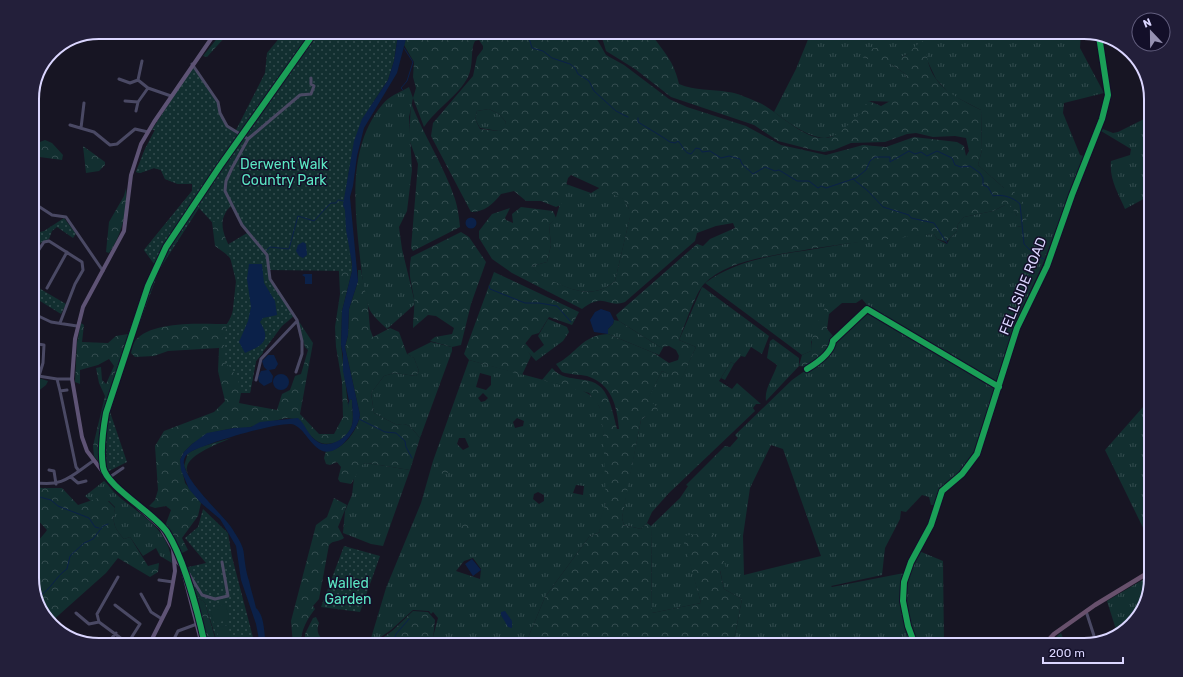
<svg xmlns="http://www.w3.org/2000/svg" width="1183" height="677" font-family="Rubik,sans-serif">
  <style>
    .grass { fill: url(#grass-tufts); fill-rule: evenodd }
    .forest { fill: url(#forest-crowns); fill-rule: evenodd }
    .park { fill: url(#park-dots) }
    .pitch { fill: #122f30 }
    .water { fill: #0b2149 }
    .lines { fill: none; stroke-linecap: round; stroke-linejoin: round }
    .stream { stroke: #0b2149; stroke-width: 1 }
    .minor { stroke: #4a4964; stroke-width: 3 }
    .major { stroke: #5e5375; stroke-width: 4 }
    .highway { stroke: #68516d; stroke-width: 4.5 }
    .cycleway-casing { stroke: #130f29; stroke-width: 8 }
    .cycleway { stroke: #1a9f57; stroke-width: 6 }
    .labels { text-anchor: middle; dominant-baseline: central; stroke-width: 3; stroke-linejoin: round; paint-order: stroke }
    .park-label { font-size: 14px; fill: #5be6c3; stroke: #130f29 }
    .street-label { font-size: 14px; fill: #dbd6ff; stroke: #130f29 }
    .rim { fill: none; stroke: #dbd6ff; stroke-width: 2 }
  </style>
  <defs>
    <pattern id="grass-tufts" width="24" height="20" patternUnits="userSpaceOnUse"><rect width="24" height="20" fill="#122f30"/><path d="M3 7l-1-3M5 7V3M7 7l1-3M15 17l-1-3M17 17v-4M19 17l1-3" fill="none" stroke="#344c4f"/></pattern>
    <pattern id="forest-crowns" width="20" height="18" patternUnits="userSpaceOnUse"><rect width="20" height="18" fill="#122f30"/><path d="M2 6a3 3 0 1 1 6 0M12 15a3 3 0 1 1 6 0" fill="none" stroke="#344c4f"/></pattern>
    <pattern id="park-dots" width="8" height="8" patternUnits="userSpaceOnUse"><rect width="8" height="8" fill="#122f30"/><path d="M2 2h.1M6 6h.1" fill="none" stroke="#344c4f" stroke-width="1.8" stroke-linecap="round"/></pattern>
  </defs>
  <rect width="100%" height="100%" fill="#171523"/>
  <path class="grass" d="M1081,32L1080,48L1104,93L1064,103L1063,113L1080,155L1084,156L1042,266L1020,313L996,384L868,306L862,299L856,303H842L829,314L831,307L811,342V351L802,355L705,283C738,259 776,255 815,249C854,242 895,236 934,234L937,239L947,244L950,238L957,231L958,224L964,217L993,211L1005,205H1011L1017,216V226L1022,227L1020,219L1004,188L978,165L982,150L981,110L950,94L936,79L928,62L915,51L901,57L891,64L904,73L907,77L897,102L869,101L859,129L825,138C807,137 789,123 774,112L796,69L809,37L803,33Z
    M409,87L413,98L409,117L412,170L407,211L399,227L402,249L414,299V305L387,329C380,322 371,315 368,306C363,290 361,265 359,249C354,201 349,145 382,105C390,95 399,93 409,87Z
    M489,109L499,114L506,122L504,129L499,131L480,128L475,119L477,111Z
    M1148,117L1151,122V195L1125,209C1118,193 1109,179 1111,161L1130,155L1131,149L1101,131L1103,129L1113,133L1118,132Z
    M566,184L591,193L601,187L624,199L631,213L615,281C596,298 576,292 554,282C545,278 537,275 532,266L547,262L551,245L549,225L556,217Z
    M702,287L704,288L769,336L762,354L751,347L745,357L741,356L734,364L731,362L719,381L732,389L737,383L761,404H756L753,408L755,411L669,493L652,512L647,523L641,529L624,525L622,518L627,489L641,420L657,407L647,400L662,371L681,379L696,347L679,340Z
    M870,310L995,387L972,457L958,474L941,488L935,505H931L929,497L922,495L906,512L901,511L900,519L885,548L882,575L831,586L832,587L904,573C896,596 903,622 912,645H733L742,599L724,589L720,570L726,568L683,536L701,603L652,613L651,526L680,498L688,486L686,485L725,446L730,447L738,438L735,435L792,380L823,358L834,347L836,339L859,316L866,311ZM771,445L783,449L821,556L744,575L743,536L750,488Z
    M548,319L567,327L569,332L563,341L536,361L526,350L524,345L525,343L534,353L544,345L538,336Z
    M614,320L619,321L660,347L664,346L659,355L608,334V329L613,324Z
    M773,339L799,358V366L766,401C764,389 774,376 777,365L767,358L770,341Z
    M431,342L452,347V351L420,438C413,430 409,421 397,425L374,413L371,393L384,376L394,373L416,376L419,371L414,358L407,354Z
    M469,360L581,390C588,393 596,398 599,406C605,420 607,485 606,502C605,513 597,520 600,532L589,537L545,597L525,645H431L438,618L433,612L431,614L429,611L413,610L391,630L369,645L386,588L421,503L433,461ZM480,373L491,376V385L486,390L476,387ZM483,393L488,398L485,401L481,402L478,398ZM517,418L524,421L523,426L515,428L513,422ZM459,438H465L469,447L463,450L457,444ZM576,485L584,486L583,495L573,493ZM538,492L544,495V501L539,504L533,499L534,494ZM473,558L481,569L480,579L456,571L464,561Z
    M32,376L48,381L46,385L32,396Z
    M1151,398V544L1105,450Z
    M367,463L410,470L383,546L371,544L343,533L345,511L352,495L354,478L362,464Z
    M104,481C109,485 112,491 117,495C140,515 169,528 172,563L160,556L156,548L143,556L130,537L124,539C114,527 112,524 115,507L109,501L92,502L85,496Z
    M919,551L943,561L944,645H917C908,628 902,602 905,583C907,572 914,561 919,551Z
    M1139,582L1145,601L1142,611L1118,636L1107,601Z
    M1061,633L1066,645H1047Z"/>
  <path class="forest" d="M594,34L606,55L624,65L669,99L687,107L746,126L781,145L826,155L863,145L886,147L914,137L957,142L964,146L966,156L969,151L966,138L955,136L933,137L916,133L907,134L885,142L851,143L834,150L824,152L813,150L778,141L754,125L671,97L635,69L606,51L601,34H651C664,52 674,61 679,84C695,91 712,89 728,92C738,93 750,99 760,103C778,112 804,140 825,138C830,138 835,135 839,133L859,115L869,101L881,106L894,99L907,77L904,73L891,64C886,64 867,59 862,57L861,54L862,50L882,47C910,68 905,49 925,40C927,48 926,57 929,65C937,90 960,99 981,110L982,150L978,165L1004,188L1014,189L1015,194L1025,204L1027,228L1017,226V216L1011,206L1005,205L993,211L964,217L958,224L957,231L946,242L937,239L934,234L925,235C887,239 848,243 810,249C778,255 728,259 704,284C695,294 685,325 679,340L696,347L681,380L662,371L648,399L657,407L659,417L656,418L646,416L641,420L622,518L624,525L641,529L647,523L651,526L652,613L701,603L682,536L699,534H713L717,540L726,568L720,571L724,589L742,599L733,645H525L545,597L589,537L600,532L598,525L606,503L603,429L599,406L589,393L542,380L552,368C568,387 595,370 607,396C612,406 614,418 617,429H619C617,406 612,384 587,376C579,374 570,375 562,372L556,364C577,354 581,335 608,334L654,353L669,363L678,360L679,356L676,350L669,346L660,347L619,321L616,315L697,244L703,246L710,239L735,228L733,223L716,226L697,233L695,241L625,302C607,309 605,291 582,309L512,273L492,259L479,238V231L492,214L510,208L505,218L506,220L513,223L512,214L521,207L553,211L556,218L549,225L551,245L547,262L532,266C538,275 546,278 555,282C576,292 596,298 615,281L629,221C631,212 629,207 623,199L571,175L568,178L561,205L556,207L541,201H526L514,191L501,194C493,204 485,212 471,212L431,136L433,123L473,76L477,57L483,49V46L479,40L475,41C470,49 474,65 468,77C459,95 436,109 424,127L413,98L416,88L413,77L414,62L404,45L407,35ZM489,109L499,114L506,122L503,129L499,131L480,129L475,119L477,111Z
    M219,36H226L207,57L203,56Z
    M192,68L235,138L372,104L348,171L352,271L342,311L341,345L348,405L350,399L352,400C352,408 354,417 352,425C348,439 330,449 317,441C309,436 303,425 295,419L286,418L246,428H234L210,433L192,444L184,452L180,460L185,483L201,503L198,516L182,538L188,550L182,553L178,552L165,526L171,510L166,506L155,508L149,506L155,500L158,490L155,446L164,431L214,412L225,401L218,371L219,348L168,351L154,356L135,357L131,353C132,349 133,344 135,341C151,320 203,324 227,324C238,308 239,278 231,260C229,255 220,250 215,246L212,222L199,207L159,270L122,371L106,428L107,472L94,456L93,446L105,396L99,383L96,368L101,367L102,380L106,384L114,366L109,359L98,365L80,370V384L75,382L77,343L81,323L84,325L82,342L108,343L116,336L128,334L143,292L155,265L144,250L192,191V184H178L165,179L161,170L154,168L140,173L136,172L145,149L155,130H152ZM236,202L338,252L340,294L335,327L336,347L342,382L343,417L334,434H319L300,414L313,343L298,320H297L305,347L308,350L301,374L295,376L290,390L282,394L277,410L239,403L241,393H250L256,361L263,353L251,249L234,255C223,235 214,217 236,202Z
    M411,103C424,136 444,166 455,199C458,208 459,218 460,227L413,251L411,248L418,164L409,139Z
    M45,140L52,143L63,155L62,160L32,156L40,142Z
    M83,146L105,162V165L99,171L86,173Z
    M126,188C128,209 122,235 109,253L106,252L109,222L124,196Z
    M461,232L469,237L486,262L471,304L461,345L452,347L430,341L435,337L452,334L454,328L436,316L428,315L413,328C413,318 415,308 414,298C411,280 408,277 411,257Z
    M358,270H361L368,306L370,329L373,337L390,328L399,332L407,354L414,358L419,371L416,376L394,373L384,376L371,393L374,413L397,425C409,421 413,430 420,438L410,470L367,463L363,464L351,484L340,482L338,479L341,467L337,462L330,465L326,464L324,458L326,451C343,451 358,430 360,415L345,347L348,335L349,309L358,281Z
    M494,272L579,312L572,325L549,317L539,333L532,335L524,345L531,356L522,375L469,360L464,354Z
    M829,305L832,309L829,314L827,329L834,337L829,343L830,346C824,357 811,369 799,366L802,355L811,351C811,335 818,321 826,306Z
    M731,362L734,364L725,380L721,378Z
    M231,438C220,443 189,454 187,467C186,470 188,474 189,476L184,466L188,453L200,447Z
    M438 468a6 6 0 1 1 12 0a6 6 0 1 1-12 0Z
    M32,486L42,488H62L78,505L101,497L108,501L115,508C112,524 114,527 124,539L130,537L148,566L159,563L158,572L150,577L118,558L106,573L51,622C36,608 28,573 32,553C33,545 43,536 47,530L32,514Z
    M334,498L347,505L338,527L344,538C339,542 333,540 329,545L319,599L313,606L315,609C307,619 300,632 301,645H293L291,621L316,525L327,517Z
    M471,519L472,529L465,533L461,529V522L463,520Z
    M1145,579L1148,589L1145,601L1139,582Z
    M194,594L205,603L217,645H207Z
    M413,611L428,612L435,620L433,639L429,645H373L392,631Z
    M316,617L319,623C316,631 318,636 325,641H337L352,645H305V634L313,618Z"/>
  <path class="park" d="M398,35L394,61L388,80L362,119L354,141L343,205L345,210L346,230L352,271L269,270L270,279L294,316L282,326L256,361L250,393H241L238,379L230,367L223,361L225,334L227,324L232,317L236,281L227,245L247,233L231,206L227,209L222,220L212,222L199,208L159,270L122,371L116,370L143,292L155,265L144,250L192,191V184H178L165,179L161,170L154,168L140,173L136,172L145,149L155,130H152L194,66L218,102L220,113L227,126L235,132L265,73L267,53L281,36Z
    M64,218L76,234L73,238L57,227L52,231L49,239L40,243L32,239V234L44,231Z
    M32,284L66,304L61,314L32,296Z
    M110,412L127,462L107,472L106,428Z
    M203,509L228,533L232,557L255,645H218L205,603L194,594L184,568L206,563L185,538L198,527Z
    M344,546L380,556L360,612L321,607Z"/>
  <path class="pitch" d="M226,604L229,620L214,623L210,608Z
    M228,625L231,638L219,640L216,628Z"/>
  <path class="water" d="M398,35H407L397,73L364,128L357,156L353,186L350,197L358,281L349,309L348,335L345,347L360,415C358,426 352,434 344,443C315,470 309,426 291,424C274,423 203,444 189,453C166,467 226,516 233,530C237,537 244,546 244,555C245,564 246,572 249,581C251,590 254,599 256,608C265,616 264,634 266,645H260L256,624L241,580L236,546L220,519L201,503L189,489L181,470L180,460L184,452L192,444L207,433L234,428L251,427L260,422L298,418C306,425 308,436 318,442C330,449 348,438 352,425C354,417 352,408 352,400L350,399L348,408L349,401L343,371V355L341,345L342,311L352,271V263L346,230L345,210L343,205L354,141L362,119L388,80L394,61Z
    M465.5 223a5.5 5.5 0 1 1 11 0a5.5 5.5 0 1 1-11 0Z
    M303,242L306,244L307,255L303,258L299,256L296,251L298,245Z
    M249,264H262L264,283L275,301L277,315L263,318L260,322C272,340 262,346 245,353L239,342L248,321L251,307L247,279Z
    M304,274H312V284H305V277L302,275Z
    M601,309L610,312L614,320L613,324L608,329V334L594,332L590,320L595,312Z
    M268,355H274L278,364L275,369L269,370L273,376L272,382L264,386L259,382L258,377L261,371L267,370L264,367L262,361Z
    M273 382a8 8 0 1 1 16 0a8 8 0 1 1-16 0Z
    M472,559L481,570L473,576L465,564Z
    M505,611L512,621V628L508,627L501,615V612Z"/>
  <g class="lines">
    <path class="stream" d="M524,35L529,38L532,48L543,51L552,58L570,64L575,68L578,74L589,81L594,91L616,111L628,117
      M403,90L401,88L407,81L413,62L404,48
      M638,118V122C649,129 660,135 670,142L675,143L678,141C683,146 684,153 691,154L696,148L700,149L702,152L710,151L721,158L729,156L740,159L742,164L753,174L765,167L775,171L779,170L797,181H809L818,188L821,186L826,188L856,178L866,170L870,161L875,157H890V162L909,151L915,154L921,152L927,156L937,151L952,158L955,165L961,167L970,166L980,173L983,178V185L988,187L993,196C1002,194 1013,197 1020,204L1024,244L1035,255L1044,259
      M853,179L868,191L883,207L909,215L911,218L934,223L947,243
      M267,250L270,247L289,249L298,216L314,221L326,208L331,203H336L338,200L344,201
      M489,286L490,289L525,303H539L557,306L571,322
      M359,419L385,432L396,433L405,441L406,447L412,458
      M32,495L51,500L58,506L89,518L95,527L99,528
      M37,598C51,590 56,576 67,569L70,556L84,543L93,539L103,526L108,524
      M394,641L413,645
      M392,645L396,634L409,619
      M413,645L425,639"/>
    <path class="minor" d="M142,61L138,80L148,88
      M192,64L218,102L220,113L227,126L248,139L232,168L226,181L225,191L242,225L267,255L270,279L297,320L302,341V354L296,372
      M119,79L130,83L138,80
      M125,101L138,102L148,88L171,96
      M136,111L138,102
      M70,125L94,132L110,145L117,144L135,129L148,132
      M81,128L84,103
      M248,139L300,95L311,94L314,86L311,84V78
      M32,202L52,215L66,217L103,271
      M32,260L44,242L49,241L82,262L83,270L75,284L60,323
      M47,288L67,252
      M32,313L51,322L77,326
      M32,343L44,345L43,363L39,376
      M32,375L57,379H72
      M57,379L60,391
      M256,380L261,359L297,321
      M67,390L60,391L76,467L79,471
      M49,470L54,471L56,484
      M71,477L78,483L86,481
      M107,479L123,468
      M32,482C62,488 70,477 93,461
      M183,572L189,574L202,595L215,599L228,596L222,562
      M159,580L173,582
      M141,594L151,612L162,619
      M115,605L140,624L128,643
      M1086,611L1096,642
      M76,613L89,624L99,622
      M99,622L97,614L118,577
      M99,622L130,645
      M106,645L116,633
      M179,645L175,637L178,631L197,624
      M915,645L908,626L903,601L904,582L911,562L931,525L942,491L962,474L977,454L1017,328L1047,266L1072,195L1102,119L1108,95L1099,36"/>
    <path class="major" d="M175,559L182,567L202,645
      M149,645L169,605L175,571L173,549L161,528L112,484L87,451L82,437L72,379L75,339L83,307L124,231L131,175L141,144L154,122L213,36"/>
    <path class="highway" d="M1044,645L1054,634L1095,605L1151,571"/>
    <defs>
      <path id="cycleway" d="M807,369C817,363 832,352 833,341L867,309L999,387
        M205,645C198,613 184,559 167,532C154,513 106,486 103,467C100,450 103,430 106,413L148,286L166,247L220,166L312,36
        M915,645L908,626L903,601L904,582L911,562L931,525L942,491L962,474L977,454L1017,328L1047,266L1072,195L1102,119L1108,95L1099,36"/>
    </defs>
    <use href="#cycleway" class="cycleway-casing"/>
    <use href="#cycleway" class="cycleway"/>
  </g>
  <g class="labels">
    <g class="park-label">
      <text x="284" y="164">Derwent Walk<tspan x="284" dy="16">Country Park</tspan></text>
      <text x="348" y="583">Walled<tspan x="348" dy="16">Garden</tspan></text>
    </g>
    <g class="street-label">
      <text transform="translate(1023 286) rotate(-68)">FELLSIDE ROAD</text>
    </g>
  </g>
  <path d="M0 0H1183V677H0ZM99 39H1084A60 60 0 0 1 1144 99V578A60 60 0 0 1 1084 638H99A60 60 0 0 1 39 578V99A60 60 0 0 1 99 39Z" fill="#231f3a" fill-rule="evenodd"/>
  <path class="rim" d="M99 39H1084A60 60 0 0 1 1144 99V578A60 60 0 0 1 1084 638H99A60 60 0 0 1 39 578V99A60 60 0 0 1 99 39Z"/>
  <g transform="translate(1151 32) rotate(338)"><circle r="19" fill="#130f29" stroke="#635f7f"/>
  <path d="M0-3L7 15L0 10L-7 15Z" fill="#9692b2"/>
  <text y="-6" font-size="11" font-weight="bold" text-anchor="middle" fill="#dbd6ff">N</text>
  </g>
  <path d="M1043 657v6h80v-6" fill="none" stroke="#dbd6ff" stroke-width="2"/>
  <text x="1049" y="657" font-size="12" fill="#dbd6ff" stroke="#130f29" stroke-width="3" paint-order="stroke">200 m</text>
</svg>
